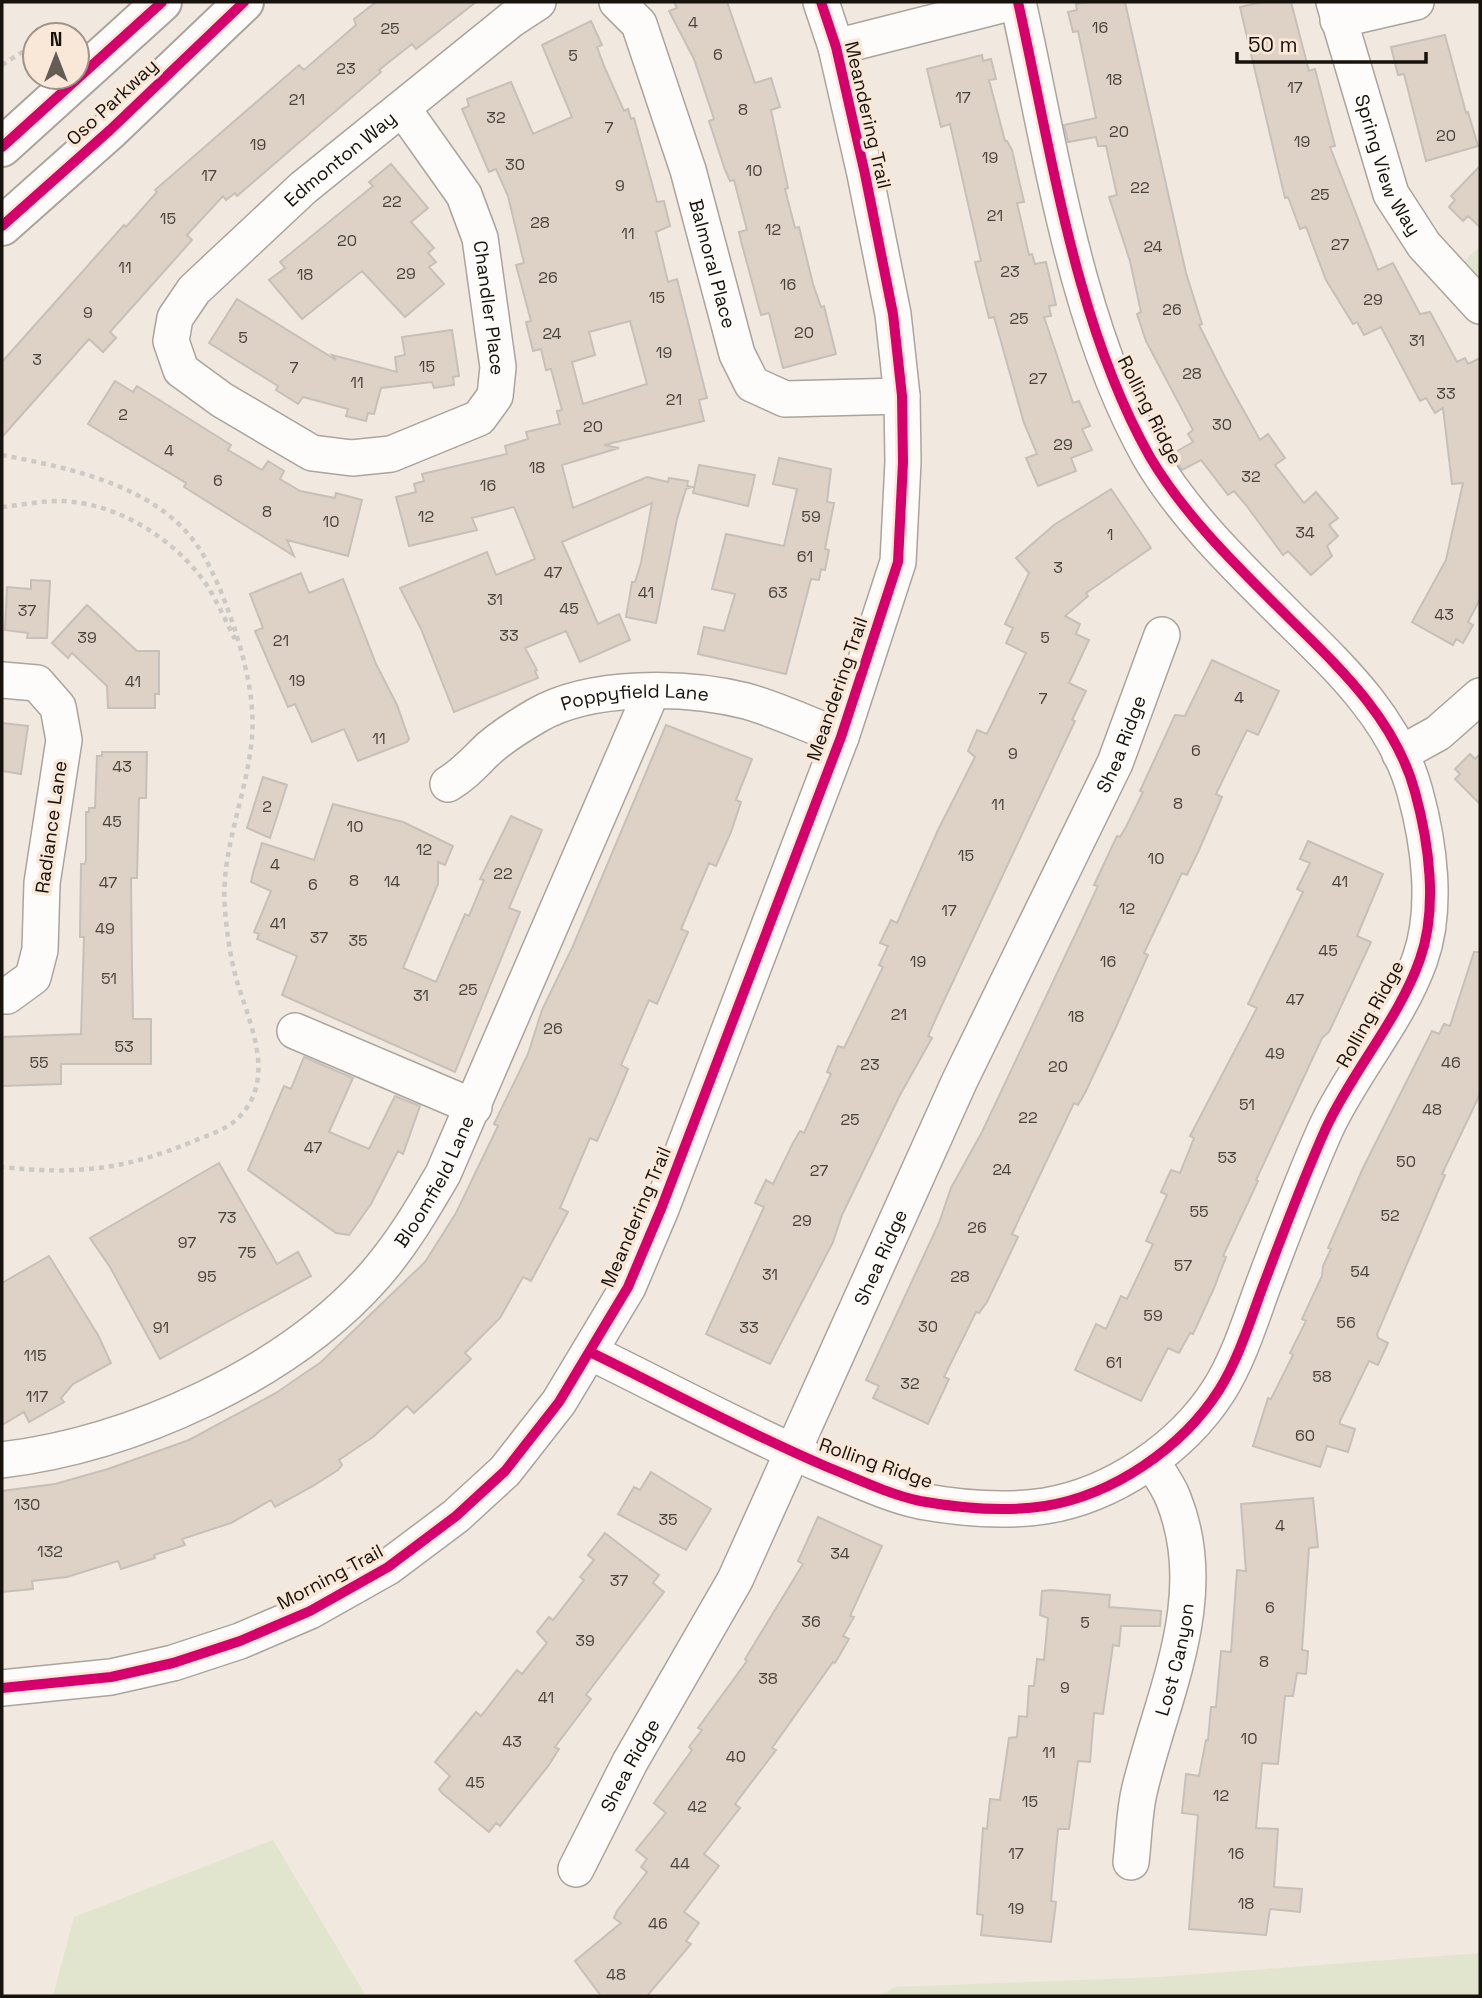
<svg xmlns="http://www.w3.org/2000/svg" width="1482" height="1998" font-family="'Space Grotesk',sans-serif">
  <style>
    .green { fill: #e2e5cd }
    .building { fill: #ded1c5; stroke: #c7c0b8; stroke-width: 2; fill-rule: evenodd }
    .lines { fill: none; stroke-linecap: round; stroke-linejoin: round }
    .minor-casing { stroke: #aba49d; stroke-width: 38 }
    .major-casing { stroke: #aba49d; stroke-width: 42 }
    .path { stroke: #ccc9c6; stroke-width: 4.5; stroke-dasharray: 5 5; stroke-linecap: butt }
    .minor { stroke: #fdfcfa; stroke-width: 35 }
    .major { stroke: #fdfcfa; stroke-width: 38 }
    .cycleway-casing { stroke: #f9e8d7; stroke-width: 15 }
    .cycleway { stroke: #d6006c; stroke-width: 10 }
    .labels { text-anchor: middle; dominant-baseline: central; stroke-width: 7; stroke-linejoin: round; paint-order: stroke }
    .number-label { font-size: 16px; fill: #4a433b }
    .street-label { font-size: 19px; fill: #18120c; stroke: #f9e8d7 }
  </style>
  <rect width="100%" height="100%" fill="#f1e8df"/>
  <path class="green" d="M1480,246V282L1462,263Z
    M273,1840L366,1996H53L74,1917Z
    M1480,1953V1996H880L894,1987L1158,1977Z"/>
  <path class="building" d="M376,2H476L416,49L412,44L379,70L381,72L237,196L235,193L226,200L223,196L187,235L192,240L110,332L116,338L103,352L89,339L2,437V362L124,225L126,227L157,192L155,190L299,65L304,70L356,25L354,19Z
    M674,2H727L755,83L771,78L780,107L771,110L788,188L785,189L795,228L799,227L813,284L821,307L824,306L836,354L783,368L769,313L761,315L741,241L739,232L747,230L734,180L730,181L725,170L709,121L714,119L694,59L669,11L677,8Z
    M1087,2H1125L1186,273L1202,324L1199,325L1225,377L1260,440L1268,434L1285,458L1275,465L1304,503L1316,492L1338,518L1329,525L1338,536L1327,546L1332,556L1311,575L1288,551L1283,555L1246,505L1234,491L1228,495L1201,460L1182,470L1172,454L1193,442L1188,434L1193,430L1146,341L1137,314L1141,312L1130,261L1109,197L1117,195L1106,146H1098L1096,137L1068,142L1064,125L1096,118L1078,31L1073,32L1068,12L1077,10L1076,4Z
    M1262,2H1291L1309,71L1315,69L1335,146L1330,147L1378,270L1393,263L1420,314L1430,312L1457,362L1465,358L1468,364L1480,358V599L1468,622L1473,625L1463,643L1456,639L1453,645L1412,622L1446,560L1463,483L1452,484L1443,408L1435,413L1426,398L1420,401L1381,327L1364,335L1357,322L1353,324L1326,280L1306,227L1300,229L1288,197L1285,198L1240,7Z
    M591,21L602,45L597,47L604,66L624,111L628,109L631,119L634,118L657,202L664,201L670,226L656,232L668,282L677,279L707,398L699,400L704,421L604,445L619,448L562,465L573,508L647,477L668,482L669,478L688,481L687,486L692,487L686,489L677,519L656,623L626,617L632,582H635L641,563L652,503L562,542L598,624L619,614L630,640L580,662L566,631L525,648L537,670L535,671L538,678L454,712L421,629L400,588L487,552L496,575L535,559L514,507L472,518L477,530L409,546L396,497L416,492L414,484L424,481L422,474L507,454L505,446L528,439L526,432L560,424L557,411L562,410L551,369L546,370L541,349L533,351L526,322L531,321L516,265L524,263L508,196L496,169L489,172L462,109L469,106L467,99L511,82L533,134L572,117L542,45ZM630,321L647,384L583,404L572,362L595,355L589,332Z
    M1445,35L1466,113L1468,112L1478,146L1426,161L1404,74L1398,75L1391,47Z
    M982,55L983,61L991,59L996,79L989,80L1005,141H1007L1012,150L1024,202L1017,203L1029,255L1032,254L1035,264L1046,262L1056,305L1049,306L1051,316L1044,317L1073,403L1079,401L1090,426L1082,429L1092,450L1071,458L1076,471L1038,486L1026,458L1037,454L1024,423L994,317L989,318L975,262L981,261L950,124L941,127L927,69Z
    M391,164L428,208L411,222L434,248L428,253L436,262L429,267L444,284L405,317L362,271L302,319L269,280L285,268L280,262L373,186L369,182Z
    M1480,166V227L1468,216L1463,221L1449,207L1455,200L1451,196Z
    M237,299L336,360L332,355L397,372L395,357L405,355L402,337L452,330L459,376L453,377L454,385L434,388L432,382L381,388L374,414L368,413L366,421L346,416L348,409L303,397L298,404L276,390L278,386L209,343Z
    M115,381L133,392L137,386L231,445L228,450L262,470L268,461L284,471L280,479L300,491L335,498L336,493L362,500L348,556L287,540L294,556L184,487L186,483L88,424Z
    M779,458L831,469L827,502L834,503L825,549L829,550L825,570L821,569L819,580L811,579L786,674L698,654L704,627L724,631L735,594L712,589L726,534L784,546L797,489L773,484Z
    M699,465L755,475L748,506L693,493Z
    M1111,489L1151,548L1086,593L1088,596L1065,616L1080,624L1076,634L1089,640L1069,683L1086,691L1072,720L1075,721L941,1007L928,1036L932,1038L900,1095L842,1215L833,1242L770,1364L706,1334L764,1207L755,1203L766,1180L773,1184L793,1143L800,1131L804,1133L831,1074L827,1072L838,1046L844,1048L883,967L879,965L888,946L880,943L891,920L897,923L938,830L975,757L968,751L977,730L987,734L1026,653L1006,643L1013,628L1005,624L1029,573L1016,558L1054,525Z
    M301,573L309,593L343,579L376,664L397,705L409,739L407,742L358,761L344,729L312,742L295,704L288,707L255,631L263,628L250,594Z
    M31,580L50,581L47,638H27L28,633L5,630L7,587L31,589Z
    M87,605L137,651H159V694H155V708H108L107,686L72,653L68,658L52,643Z
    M1212,660L1279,691L1258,735L1247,730L1216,794L1222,797L1199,850L1187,875L1182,873L1144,953L1148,955L1116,1027L1085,1093L1078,1105L1074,1103L1046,1162L1012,1234L1018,1237L987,1302L979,1313L976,1312L944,1377L949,1379L928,1424L873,1398L879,1386L866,1380L939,1223L951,1188L982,1132L1084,916L1098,886L1094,885L1117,836L1120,837L1126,827L1143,792L1140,791L1175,715L1185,716Z
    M2,723L28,726L21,774L2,771Z
    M666,725L752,759L736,800L741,802L731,832L716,866L709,863L681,929L688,932L657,1004L649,1000L621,1065L628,1069L618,1093L597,1141L590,1138L560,1208L568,1212L531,1281L523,1277L500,1318L465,1353L471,1359L440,1389L414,1413L407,1406L373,1437L339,1460L342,1465L338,1470L313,1486L275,1507L271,1500L231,1523L182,1539L185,1545L154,1555L155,1558L121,1569L118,1561L67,1577L32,1581L33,1589L2,1592V1491L55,1484L108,1469L189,1440L276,1393L321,1362L425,1262L456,1213L498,1126L494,1124L528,1054L542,1010L573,946Z
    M102,752H147L146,798H139L137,878H131L132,966L133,1019H151V1064H61V1084L2,1086V1037L81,1034L84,937H80L81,864H85L86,860V812H89V808H95L97,756H102Z
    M1470,754L1475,759L1480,754V804L1455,779L1460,774L1455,769Z
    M263,777L287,785L270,838L247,828Z
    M333,804L403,822L453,846L445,865L438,862V884L403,968L436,982L465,914L469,916L484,880L480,879L511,816L542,830L509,908L520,912L455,1072L282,995L297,956L257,939L259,934L254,932L271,891L251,882L253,873L262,843L314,860Z
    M1308,841L1383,874L1357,936L1371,942L1329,1032L1322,1038L1256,1180L1258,1181L1223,1256L1226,1257L1214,1288L1193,1334L1190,1333L1179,1353L1168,1348L1141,1401L1075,1370L1096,1324L1106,1329L1121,1296L1127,1299L1153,1244L1146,1241L1167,1195L1161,1192L1171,1170L1180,1173L1194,1138L1190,1136L1257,1008L1248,1004L1303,892L1297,889L1310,863L1300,859Z
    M1474,952H1480V1094L1442,1174L1445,1175L1377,1334L1378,1338L1388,1343L1378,1365L1369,1361L1340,1421V1424L1355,1429L1348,1452L1327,1446L1320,1467L1253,1446L1268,1398L1271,1399L1293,1355L1290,1353L1306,1321L1302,1319L1322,1276L1323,1266L1331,1249L1328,1248L1363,1168L1432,1031L1439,1034L1444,1024L1450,1026Z
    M304,1057L353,1078L329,1132L369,1149L395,1096L420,1106L403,1154L398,1151L371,1204L349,1235L336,1233L248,1170L284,1086L291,1089Z
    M219,1163L277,1264L298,1252L311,1276L160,1359L110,1267L90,1238Z
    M49,1256L98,1335L111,1363L73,1384L61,1398L64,1402L29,1422L24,1412L2,1425V1283Z
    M651,1472L711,1509L686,1550L618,1514L634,1487L640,1490Z
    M1313,1498L1318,1547L1309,1548L1302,1650L1308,1651L1306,1674L1297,1673L1293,1696H1285L1278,1764L1262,1763L1256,1828L1278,1829L1274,1887L1302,1889L1300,1912L1270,1909L1266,1935L1189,1929L1198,1815L1182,1813L1186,1774L1199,1776L1206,1740H1208L1211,1707H1216L1221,1651L1231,1652L1237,1570L1246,1571L1241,1504Z
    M818,1517L882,1546L850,1616L854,1617L843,1636L849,1639L835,1663L833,1662L772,1748L776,1750L735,1804L740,1808L704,1854L719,1866L684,1912L699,1923L686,1941L691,1944L647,1996H601L575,1961L621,1923L614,1918L617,1911L647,1872L641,1867L647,1859L636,1850L666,1813L654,1803L692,1750L689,1747L702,1730L698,1728L747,1661L745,1659L803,1564L798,1561Z
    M605,1533L659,1575L653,1583L664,1592L586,1695L591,1699L555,1747L559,1749L549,1765L500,1826L496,1823L489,1832L442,1793L439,1789L450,1776L435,1762L476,1712L481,1716L517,1670L522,1674L547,1643L537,1632L549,1617L553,1620L584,1580L580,1577L594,1560L588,1555Z
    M1051,1590L1110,1595L1109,1607L1161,1611L1160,1626H1121L1119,1646L1113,1645L1103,1714L1094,1713L1090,1762L1078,1761L1069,1829H1058L1051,1901L1056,1902L1051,1942L981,1935L983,1915L977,1914L983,1828L987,1829L990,1799L1000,1800L1009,1738L1017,1737L1019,1716L1027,1717L1029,1686H1034L1037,1659L1044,1660L1048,1618L1040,1615L1042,1591Z"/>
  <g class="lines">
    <defs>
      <g id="minor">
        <path id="s1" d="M617,2L639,24L688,170L737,354L752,384L785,399L902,396"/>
        <path id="s2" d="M1334,2L1391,194L1424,245L1480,306"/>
        <path d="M1338,20L1416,2"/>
        <path d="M836,47L1013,2"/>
        <path id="s3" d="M403,109L464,195L480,238L498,367L495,396L479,418L391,454L352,458L312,453L222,400L181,370L171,341L175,318L194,290L303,188L512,19L538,2"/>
        <path d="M2,680L37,683L58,707L64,740L42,883L40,950L33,977L7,996H2"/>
        <path d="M1400,754L1438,733L1480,696"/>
        <path id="s4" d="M448,784C463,775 472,765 484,753C498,739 519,726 536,716C590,684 686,686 746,701C778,710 809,725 841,737"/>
        <path d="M295,1031L474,1107"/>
        <path d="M590,1352C668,1390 745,1432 825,1466C855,1478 888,1494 920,1501C959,1508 1006,1512 1045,1506C1113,1495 1182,1448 1219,1390C1239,1358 1250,1321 1263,1286C1283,1233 1303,1179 1326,1128C1353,1070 1399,1019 1420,959C1438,908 1429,843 1415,792C1396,721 1341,669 1291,620C1241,570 1186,518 1150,457C1075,325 1051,149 1018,2"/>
        <path id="s5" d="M2,1460C132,1444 287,1375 375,1275C402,1244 422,1210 443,1174L652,691"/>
        <path d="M2,1688L111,1677L173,1663L240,1641L310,1611L388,1567L456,1516L505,1471L559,1402L628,1287L661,1209L841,737L898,562L903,462L902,396L893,314L865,174L836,47L821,2"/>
        <path id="s6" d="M1131,1862C1134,1838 1134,1811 1140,1788C1163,1693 1213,1596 1173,1498C1168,1485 1159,1473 1151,1461"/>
        <path id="s7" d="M576,1869L630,1762L735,1580L960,1080L1115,763L1162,635"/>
      </g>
      <path id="major" d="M2,147L162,2
        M2,226L110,130L244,2"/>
    </defs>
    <use href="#minor" class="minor-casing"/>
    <use href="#major" class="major-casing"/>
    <path class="path" d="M2,65L24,51L35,49
      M2,455C74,469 166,487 205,558C217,580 226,603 234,627C245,661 255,700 252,737C247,797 220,849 225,910C227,933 230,956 236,978C248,1020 277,1076 241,1115C229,1129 211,1134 194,1141C124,1170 77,1175 2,1167
      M2,507C21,505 41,501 60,501C117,502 177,540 208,587C218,603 226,622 235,639"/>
    <use href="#minor" class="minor"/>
    <use href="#major" class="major"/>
    <defs>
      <path id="cycleway" d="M2,147L162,2
        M2,226L110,130L244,2
        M590,1352C668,1390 745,1432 825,1466C855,1478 888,1494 920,1501C959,1508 1006,1512 1045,1506C1113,1495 1182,1448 1219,1390C1239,1358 1250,1321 1263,1286C1283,1233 1303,1179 1326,1128C1353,1070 1399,1019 1420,959C1438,908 1429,843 1415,792C1396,721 1341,669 1291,620C1241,570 1186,518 1150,457C1075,325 1051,149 1018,2
        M2,1688L111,1677L173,1663L240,1641L310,1611L388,1567L456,1516L505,1471L559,1402L628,1287L661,1209L841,737L898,562L903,462L902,396L893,314L865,174L836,47L821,2"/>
    </defs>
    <use href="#cycleway" class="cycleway-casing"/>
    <use href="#cycleway" class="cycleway"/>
  </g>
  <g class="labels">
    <g class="number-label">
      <text x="693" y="22">4</text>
      <text x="1100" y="27">16</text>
      <text x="390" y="28">25</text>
      <text x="718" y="54">6</text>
      <text x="573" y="55">5</text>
      <text x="346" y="68">23</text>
      <text x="1114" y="79">18</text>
      <text x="1295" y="87">17</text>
      <text x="963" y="97">17</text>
      <text x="297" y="99">21</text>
      <text x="743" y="109">8</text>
      <text x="496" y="117">32</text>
      <text x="609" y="127">7</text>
      <text x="1119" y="131">20</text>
      <text x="1446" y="135">20</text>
      <text x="1302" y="141">19</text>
      <text x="258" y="144">19</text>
      <text x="990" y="157">19</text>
      <text x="515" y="164">30</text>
      <text x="754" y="170">10</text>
      <text x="209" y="175">17</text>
      <text x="620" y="185">9</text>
      <text x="1140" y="187">22</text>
      <text x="1320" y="194">25</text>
      <text x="392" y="201">22</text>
      <text x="995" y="215">21</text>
      <text x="168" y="218">15</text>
      <text x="540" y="222">28</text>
      <text x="773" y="229">12</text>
      <text x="628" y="233">11</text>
      <text x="347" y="240">20</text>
      <text x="1340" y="244">27</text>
      <text x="1153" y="246">24</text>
      <text x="125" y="267">11</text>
      <text x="1010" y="271">23</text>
      <text x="406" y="273">29</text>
      <text x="305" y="274">18</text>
      <text x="548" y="277">26</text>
      <text x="788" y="284">16</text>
      <text x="657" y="297">15</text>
      <text x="1373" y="299">29</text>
      <text x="1172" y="309">26</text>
      <text x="88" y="312">9</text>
      <text x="1019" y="318">25</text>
      <text x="804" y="332">20</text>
      <text x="552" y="333">24</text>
      <text x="243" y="337">5</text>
      <text x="1417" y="340">31</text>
      <text x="664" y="352">19</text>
      <text x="37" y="359">3</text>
      <text x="427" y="366">15</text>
      <text x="294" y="367">7</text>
      <text x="1192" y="373">28</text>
      <text x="1038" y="378">27</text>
      <text x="357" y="382">11</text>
      <text x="1446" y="393">33</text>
      <text x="674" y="399">21</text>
      <text x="123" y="414">2</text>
      <text x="1222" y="424">30</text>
      <text x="593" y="426">20</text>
      <text x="1063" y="444">29</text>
      <text x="169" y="450">4</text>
      <text x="537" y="467">18</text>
      <text x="1251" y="476">32</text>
      <text x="218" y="480">6</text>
      <text x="488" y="485">16</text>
      <text x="267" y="511">8</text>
      <text x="426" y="516">12</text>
      <text x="811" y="516">59</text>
      <text x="331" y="521">10</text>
      <text x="1305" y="532">34</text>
      <text x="1110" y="534">1</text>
      <text x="805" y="556">61</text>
      <text x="1058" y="567">3</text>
      <text x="553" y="572">47</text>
      <text x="646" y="592">41</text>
      <text x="778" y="592">63</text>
      <text x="495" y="599">31</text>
      <text x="569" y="608">45</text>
      <text x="27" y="610">37</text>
      <text x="1444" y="614">43</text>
      <text x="509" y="635">33</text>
      <text x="87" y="637">39</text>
      <text x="1045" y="637">5</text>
      <text x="281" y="640">21</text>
      <text x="297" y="680">19</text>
      <text x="133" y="681">41</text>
      <text x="1239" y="697">4</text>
      <text x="1043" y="698">7</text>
      <text x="379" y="738">11</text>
      <text x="1196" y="750">6</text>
      <text x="1013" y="753">9</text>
      <text x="122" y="766">43</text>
      <text x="1178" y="803">8</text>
      <text x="998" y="804">11</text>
      <text x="267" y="806">2</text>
      <text x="112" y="821">45</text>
      <text x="355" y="826">10</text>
      <text x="424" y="849">12</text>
      <text x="966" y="855">15</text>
      <text x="1156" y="858">10</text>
      <text x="275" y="864">4</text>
      <text x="503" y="873">22</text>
      <text x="354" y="880">8</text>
      <text x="392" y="881">14</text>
      <text x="1340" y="881">41</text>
      <text x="108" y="882">47</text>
      <text x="313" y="884">6</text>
      <text x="1127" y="908">12</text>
      <text x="949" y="910">17</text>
      <text x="278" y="923">41</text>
      <text x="105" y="928">49</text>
      <text x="319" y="937">37</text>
      <text x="358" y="940">35</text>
      <text x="1328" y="950">45</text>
      <text x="918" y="961">19</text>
      <text x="1108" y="961">16</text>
      <text x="109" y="978">51</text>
      <text x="468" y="989">25</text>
      <text x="421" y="995">31</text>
      <text x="1295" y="999">47</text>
      <text x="899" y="1014">21</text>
      <text x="1076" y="1016">18</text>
      <text x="553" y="1028">26</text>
      <text x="124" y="1046">53</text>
      <text x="1275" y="1053">49</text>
      <text x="39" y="1062">55</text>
      <text x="1451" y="1062">46</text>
      <text x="870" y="1064">23</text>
      <text x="1058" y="1066">20</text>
      <text x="1247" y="1104">51</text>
      <text x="1432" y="1109">48</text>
      <text x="1028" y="1117">22</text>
      <text x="850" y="1119">25</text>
      <text x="313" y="1147">47</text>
      <text x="1227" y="1157">53</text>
      <text x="1406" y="1161">50</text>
      <text x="1002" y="1169">24</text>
      <text x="819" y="1170">27</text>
      <text x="1199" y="1211">55</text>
      <text x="1390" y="1215">52</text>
      <text x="227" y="1217">73</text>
      <text x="802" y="1220">29</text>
      <text x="977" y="1227">26</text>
      <text x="187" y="1242">97</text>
      <text x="247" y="1252">75</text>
      <text x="1183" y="1265">57</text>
      <text x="1360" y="1271">54</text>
      <text x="770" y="1274">31</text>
      <text x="207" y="1276">95</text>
      <text x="960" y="1276">28</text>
      <text x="1153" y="1315">59</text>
      <text x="1346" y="1322">56</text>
      <text x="928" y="1326">30</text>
      <text x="161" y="1327">91</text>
      <text x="749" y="1327">33</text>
      <text x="35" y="1355">115</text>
      <text x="1114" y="1362">61</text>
      <text x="1322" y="1376">58</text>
      <text x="910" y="1383">32</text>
      <text x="37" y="1396">117</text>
      <text x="1305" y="1435">60</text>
      <text x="27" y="1504">130</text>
      <text x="668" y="1519">35</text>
      <text x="1280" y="1525">4</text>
      <text x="50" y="1551">132</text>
      <text x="840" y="1553">34</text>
      <text x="619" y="1580">37</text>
      <text x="1270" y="1607">6</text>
      <text x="811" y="1621">36</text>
      <text x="1085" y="1622">5</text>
      <text x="585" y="1640">39</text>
      <text x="1264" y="1661">8</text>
      <text x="768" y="1678">38</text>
      <text x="1065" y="1687">9</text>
      <text x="546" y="1697">41</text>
      <text x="1249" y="1738">10</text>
      <text x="512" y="1741">43</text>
      <text x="1049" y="1752">11</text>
      <text x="736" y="1756">40</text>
      <text x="475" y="1782">45</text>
      <text x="1221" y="1795">12</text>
      <text x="1030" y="1801">15</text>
      <text x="697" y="1806">42</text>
      <text x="1016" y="1853">17</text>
      <text x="1236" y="1853">16</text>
      <text x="680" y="1863">44</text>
      <text x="1246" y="1903">18</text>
      <text x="1016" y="1908">19</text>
      <text x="658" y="1923">46</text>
      <text x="616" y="1974">48</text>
    </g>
    <g class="street-label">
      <text transform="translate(112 102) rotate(-43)">Oso Parkway</text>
      <text transform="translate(868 115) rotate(77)">Meandering Trail</text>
      <text stroke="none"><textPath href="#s3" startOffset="952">Edmonton Way</textPath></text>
      <text stroke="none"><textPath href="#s2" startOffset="172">Spring View Way</textPath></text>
      <text stroke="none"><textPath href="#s1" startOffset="282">Balmoral Place</textPath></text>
      <text stroke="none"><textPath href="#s3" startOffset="222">Chandler Place</textPath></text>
      <text transform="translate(1150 410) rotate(63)">Rolling Ridge</text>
      <text transform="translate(837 689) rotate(-71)">Meandering Trail</text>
      <text stroke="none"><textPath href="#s4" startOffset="214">Poppyfield Lane</textPath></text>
      <text stroke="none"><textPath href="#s7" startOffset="1251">Shea Ridge</textPath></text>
      <text transform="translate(51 827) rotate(-82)">Radiance Lane</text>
      <text transform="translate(1370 1014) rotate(-61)">Rolling Ridge</text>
      <text stroke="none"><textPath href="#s5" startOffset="536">Bloomfield Lane</textPath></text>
      <text transform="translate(636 1217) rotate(-67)">Meandering Trail</text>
      <text stroke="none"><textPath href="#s7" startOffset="684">Shea Ridge</textPath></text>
      <text transform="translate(876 1463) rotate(19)">Rolling Ridge</text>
      <text transform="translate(330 1577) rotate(-28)">Morning Trail</text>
      <text stroke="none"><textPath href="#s6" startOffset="208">Lost Canyon</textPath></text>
      <text stroke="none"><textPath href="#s7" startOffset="117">Shea Ridge</textPath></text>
    </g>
  </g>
  <rect width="1482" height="1998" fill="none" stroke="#18120c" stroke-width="7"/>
  <g transform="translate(56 56)"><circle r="33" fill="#f9e8d7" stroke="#9f9286" stroke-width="2"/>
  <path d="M0-5L12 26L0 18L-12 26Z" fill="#645d56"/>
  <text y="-10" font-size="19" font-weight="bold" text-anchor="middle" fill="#18120c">N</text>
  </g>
  <path d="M1237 52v10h189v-10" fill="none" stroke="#18120c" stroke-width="3.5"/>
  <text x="1248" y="52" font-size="21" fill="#18120c" stroke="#f9e8d7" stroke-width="5" paint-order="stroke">50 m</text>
</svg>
